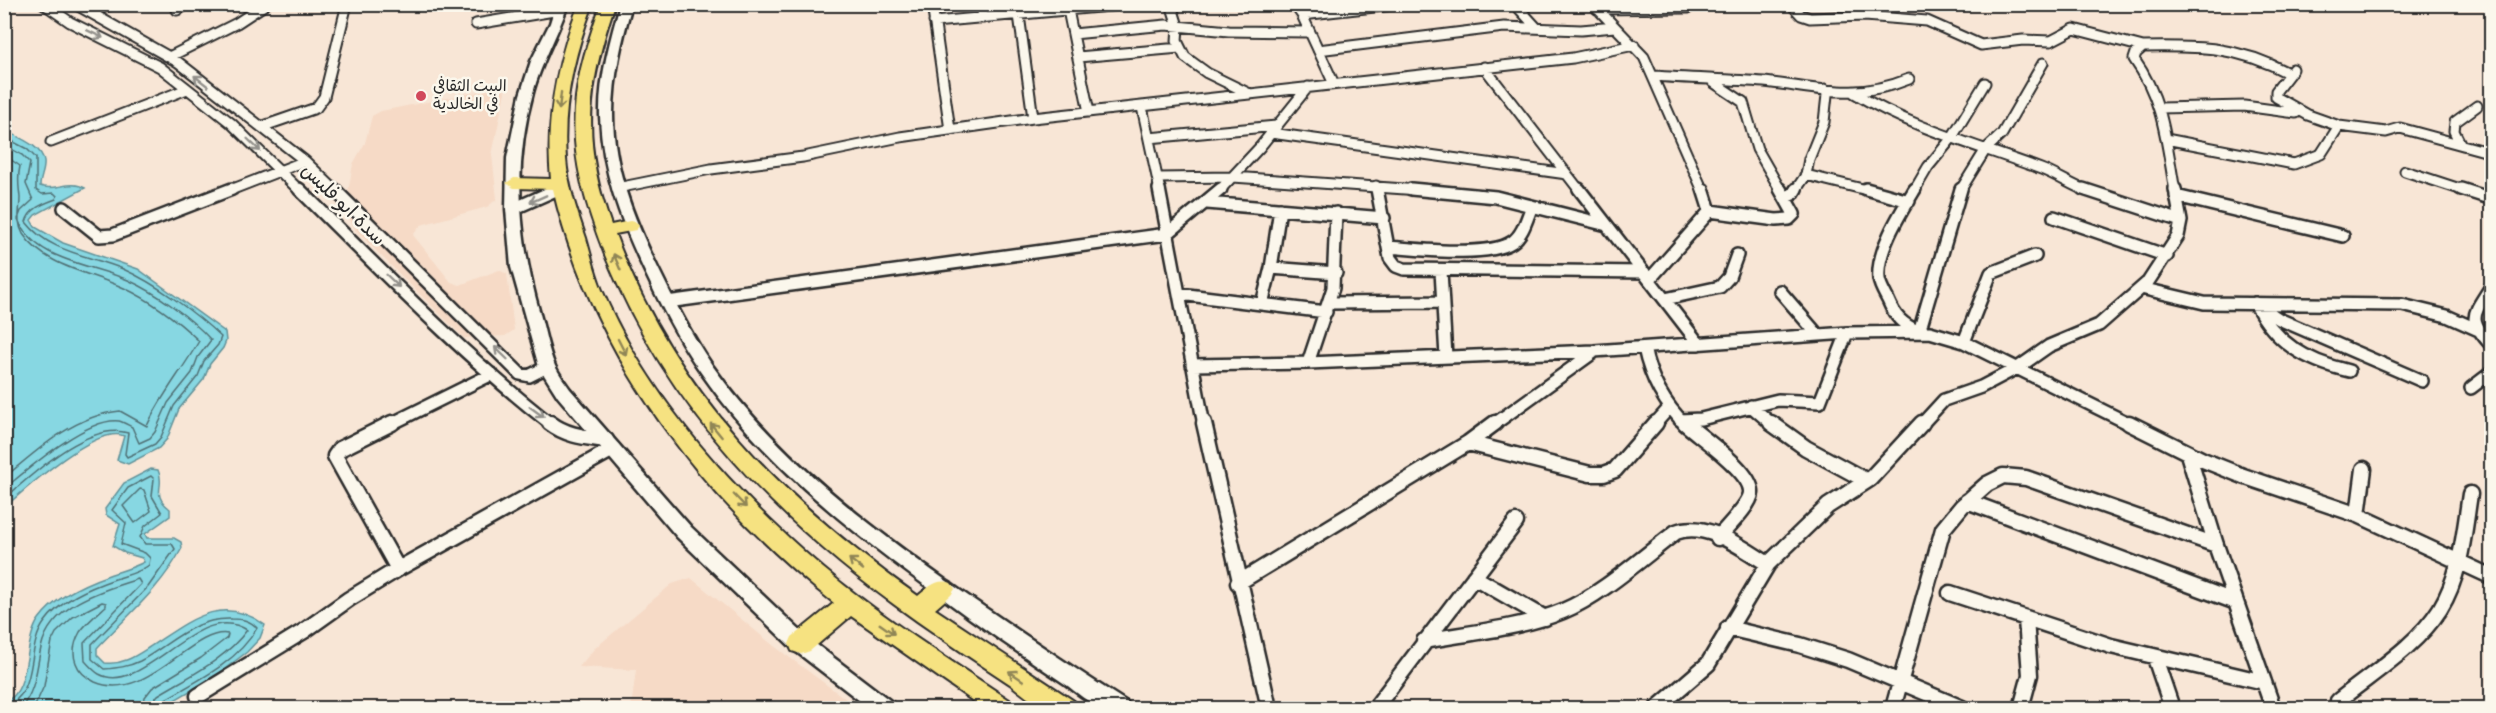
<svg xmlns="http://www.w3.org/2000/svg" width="2496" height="713" font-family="Dekko,'Playpen Sans Arabic',sans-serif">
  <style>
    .built { fill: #f6dac6 }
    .water { fill: #87d7e2; stroke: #629299; stroke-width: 1.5 }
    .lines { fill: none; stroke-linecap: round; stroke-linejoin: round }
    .shore { stroke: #507074; stroke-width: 1.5 }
    .minor-far2-casing { stroke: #2b2b2b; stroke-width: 13 }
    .minor-far1-casing { stroke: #2b2b2b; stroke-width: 16 }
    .minor-casing { stroke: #2b2b2b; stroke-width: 19 }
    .secondary-casing { stroke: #2b2b2b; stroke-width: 5 }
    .trunk-casing { stroke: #2b2b2b; stroke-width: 4 }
    .minor-far2 { stroke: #fbf7ec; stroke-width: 9 }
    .minor-far1 { stroke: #fbf7ec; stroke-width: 11 }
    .minor { stroke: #fbf7ec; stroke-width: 14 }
    .secondary { fill: #fbf7ec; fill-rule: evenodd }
    .trunk { fill: #f6e281; fill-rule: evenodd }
    .oneway { stroke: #93918c }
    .oneway2 { stroke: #908656 }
    .poi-dot { fill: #d1495b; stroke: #fbf7ec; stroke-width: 2 }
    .labels { text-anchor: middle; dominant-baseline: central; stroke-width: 5; stroke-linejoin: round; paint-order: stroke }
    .far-poi-label { font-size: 16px; fill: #2b2b2b; stroke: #fbf7ec; text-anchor: start }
    .street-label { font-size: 20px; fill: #2b2b2b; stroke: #fbf7ec }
  </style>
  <rect width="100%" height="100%" fill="#f8e6d6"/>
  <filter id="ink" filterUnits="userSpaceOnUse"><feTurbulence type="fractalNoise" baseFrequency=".0167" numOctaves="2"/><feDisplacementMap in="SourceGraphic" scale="12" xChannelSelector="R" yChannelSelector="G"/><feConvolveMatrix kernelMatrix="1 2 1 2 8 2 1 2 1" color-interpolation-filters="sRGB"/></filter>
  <g filter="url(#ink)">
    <path class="built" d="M503,87L505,92L492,155L497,199L487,207L421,225L413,235L451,282L460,285L499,270L507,274L514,330L505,336L464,338L355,230L345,209L353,164L365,143L372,116L381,111Z
      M691,578L774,646L858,708H631L636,670L579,667L594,649L672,584Z"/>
    <path class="water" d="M5,130C17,137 43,146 44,162C45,170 40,178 40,186C55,192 70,179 85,188L35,215L31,220L35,227L63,243L138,269L225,332L226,341L223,348L210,364L204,379L179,409L167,439L159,448L128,464L117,460L124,436C97,424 25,489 5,507Z
      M151,469L158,470C166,486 150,494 170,509V516L145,534L147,538H174L181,542L182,548C162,587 127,616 97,648V655L105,663C122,665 134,657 148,648C187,623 220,592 265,625L260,638L247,652L214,677L161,708H5V701C31,694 23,640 39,619C55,597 83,584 109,575C120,571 133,568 144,562L142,558L125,553L113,546L120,524L106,515L105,509L124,483Z"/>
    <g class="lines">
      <path class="shore" d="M4,137L27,149L36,158V190L42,194L54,193L57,196L56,199C43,204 30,208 26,222C50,253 89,255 123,269C155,283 196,313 221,337L218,345L204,361L198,376L174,406L161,437L155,444L127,457L125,454L128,433C88,421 33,474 4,499
        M4,145L22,155L30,163L26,184L33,200L21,211L18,219C34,261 92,264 128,280C157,293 190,317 211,340L198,357L192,373L168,403L155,432L150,438L139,443L132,427C128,425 123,422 119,421C87,417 28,469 4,489
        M4,155L20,166C17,180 19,185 20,198C20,211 16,221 23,234C44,266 91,273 124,288C150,300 178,321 199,341C182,371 162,394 147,426L120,411C75,415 37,450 4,478
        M140,489L144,490L151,511L135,523L123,506Z
        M4,707C40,694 25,649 44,623C60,600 89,588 115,579C127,575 139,573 149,565L150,558L145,553L121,544L126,523L112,510L128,488L151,476L154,479L152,496L162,513L145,526L140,537L145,544H172L175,549L148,587L92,644V659L104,669C117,668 128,667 140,661C171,644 194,617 232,619C242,619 250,620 257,628C237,663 195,682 162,701L160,708
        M21,708C36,690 36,670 41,648C50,605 102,590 138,579L141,584L84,643L85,661C89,665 94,671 99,674C143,698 198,598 247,630C225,660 189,676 158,695L153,701L152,708
        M34,708L44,686L52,641L56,633L73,617L102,602L106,603V606C97,614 87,622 80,632C75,641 72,653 76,663C79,672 87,678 95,682C147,704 192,627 228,634L227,638L201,658L152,688L145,697L143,708"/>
      <defs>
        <path id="minor-far2" d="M44,4L70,22L160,67L231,123L300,191
          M75,4L178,62L305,161L336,191
          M932,4L950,130
          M981,4L983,18
          M1171,4L1178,26L1177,41L1185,57L1207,73L1250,94
          M1294,4L1302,15L1334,84
          M1515,4L1536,27
          M1593,4L1644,57L1703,191
          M1791,4L1801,15L1810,18L1865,16L1927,21L1981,45L2023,40L2051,41L2074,29L2143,47
          M1597,9L1688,8L1697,4
          M177,10L188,4
          M1068,10L1089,112
          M89,12L113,4
          M1019,15L1033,118
          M1302,15L1402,4
          M934,22L1132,4
          M476,24L560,10
          M1073,34L1166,25L1229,31L1309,32
          M1318,50L1504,27L1581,30L1615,27
          M169,57L237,23L266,4
          M1078,57L1180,48
          M1484,67L1580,191
          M1654,76C1691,79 1728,79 1764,82C1819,88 1855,101 1909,79
          M1713,82L1743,102L1757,149L1781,191
          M1854,93C1914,129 1977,145 2041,169C2057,175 2071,185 2087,191
          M1142,107L1160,191
          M2160,108L2244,106L2296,113
          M2339,126L2386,132L2400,128L2492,153
          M261,127L316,108L324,97L347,4
          M1271,133L1567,174
          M1149,138L1276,126
          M2166,139L2294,164L2321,154L2339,126L2308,115L2276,97V91L2293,69
          M51,142L187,89
          M2460,143L2454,131L2455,122L2477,106
          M2405,171L2466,191
          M1806,175L1871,191
          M1158,178L1233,177L1433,191
          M1376,186L1377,191
          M617,188L711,169L803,157L900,137L1033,118L1573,58L1634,45
          M228,191L305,161
          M555,191L561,188
          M1219,191L1260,147L1308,87
          M1795,191L1806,175L1809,159L1824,122L1827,95L1825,89
          M1914,191L1928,167L1951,139L1985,83
          M1960,191L1986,149L2002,134L2043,63
          M2175,191C2166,141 2164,101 2134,59L2136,53L2143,47C2199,46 2238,46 2288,73"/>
        <path id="minor-far1" d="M299,189C381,270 461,354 552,425
          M334,189L520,374L529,376L547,367
          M1159,189L1204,425
          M1377,189L1390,258L1396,266L1404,269L1644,272
          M1411,189L1496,197L1607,225
          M1579,189L1699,344
          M1866,189L1909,201
          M1915,189C1901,212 1876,251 1879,279C1880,286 1885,294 1888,300C1895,317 1902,324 1919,332L1961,189
          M2083,189L2181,221
          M2461,189L2492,199
          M2176,196L2343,236
          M1786,197L1793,194L1796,189
          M1207,203L1384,218
          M64,208L99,236L113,235L232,189
          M513,209L558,189
          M1710,211L1776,220L1789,219L1794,214L1780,189
          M2054,217L2167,256
          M1388,247C1417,249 1488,258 1512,242C1523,235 1527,218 1532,206
          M1271,268L1336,273
          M1441,271L1446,357
          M1650,279L1710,211L1703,189
          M2492,285C2473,316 2466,317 2492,346
          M2141,288L2204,303L2402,305L2447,316L2492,336
          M1780,291L1818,335
          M1180,294L1326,312
          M1665,299L1720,287L1729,277L1737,255
          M667,302L1167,234L1221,189
          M1329,303L1442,302
          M1262,304L1271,268L1280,209
          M1964,342L1991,273L2035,256
          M1644,348C1650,377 1664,404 1686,425
          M1308,363L1333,288L1336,213
          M1192,365L1308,363L1594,351L1847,333L1930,332L1964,342L2132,425
          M2349,371C2306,361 2275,343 2255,303L2279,319L2422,381
          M2471,388L2492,372
          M1751,406L1773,425
          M1680,420L1701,419L1778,400L1820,402L1847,333
          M389,425L492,374
          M1493,425L1594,352
          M1654,425L1670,407
          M1921,425L1944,400L1981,387L2019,367L2049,346L2099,325L2148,282L2178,236L2181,221L2175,189"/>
        <path id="minor" d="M392,423L340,449L335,456L398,569
          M550,423C567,436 585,437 606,440
          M1204,423L1269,708
          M1685,423C1700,437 1753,472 1751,493C1750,505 1726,528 1718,538
          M1771,423L1806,448L1867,481
          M2129,423L2203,460L2243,476L2358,515L2492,577
          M1468,443L1590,474H1604L1615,470L1656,423
          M2188,454L2216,545L2273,708
          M1967,501L2236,602
          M2358,515L2364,469
          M1474,577L1545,618
          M1238,583L1468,443L1495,423
          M1950,593L2111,646L2264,682
          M1728,628L1800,645L1848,660L1962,708
          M1424,641C1468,633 1522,628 1563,611C1600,596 1643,557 1676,532C1707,520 1743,549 1768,564
          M2155,658L2172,708
          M198,696L304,631L349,599L398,569L613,449
          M2338,701C2372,673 2416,647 2440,609C2461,575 2464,533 2470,494
          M1375,708L1516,522
          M1657,708L1708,664L1768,564L1828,506L1870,479L1922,423
          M1893,708L1943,529L1962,506L1987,484L2003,476L2026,478L2216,545
          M2021,708L2030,675L2026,619"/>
        <path id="secondary" d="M556,4H568C558,35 541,62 533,93C512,169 519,239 540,314C545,331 548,350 555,366C559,374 565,382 570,389L691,527L808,638L892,702L894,708H869L794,650L677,537L558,397L539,367L511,267L506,209L507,158L520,95L531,61L550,23Z
          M620,4H632C622,40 613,76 613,114C613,168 634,219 658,268C674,301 691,334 712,365C777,457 870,527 961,591C1016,629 1070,666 1127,702L1129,708C1121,708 1109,711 1101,708C1089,703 1076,692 1065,684C1032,662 1000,640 968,617C871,546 771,474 702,374C679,342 661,306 644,270C621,221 602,172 600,116C599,78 610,41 620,4Z"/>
        <path id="trunk" d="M579,4H593C574,54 562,106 566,159C568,187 577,211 586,238C591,255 595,273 602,290C648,398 734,492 823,568C881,617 947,658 1011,701L1014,708H983L851,616L810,651L801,654L792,651L789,644L792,637L834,603C701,498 592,356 553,189L514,188L506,183L514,178L551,179C545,118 557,61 579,4Z
          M601,4H615C587,86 581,142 611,225L630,221L636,222L639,226L636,230L615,234C674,392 783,500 918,596C929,587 937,578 951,583L955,589L951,595L935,609L1074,701L1077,708C1068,708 1053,711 1045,708C1033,703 1020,692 1010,684C978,663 947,642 917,621C782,526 668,411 605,255C587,209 571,159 575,109C577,72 589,39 601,4Z"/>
      </defs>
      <use href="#minor-far2" class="minor-far2-casing"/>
      <use href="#minor-far1" class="minor-far1-casing"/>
      <use href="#minor" class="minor-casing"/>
      <use href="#secondary" class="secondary-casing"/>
      <use href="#trunk" class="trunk-casing"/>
      <use href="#minor-far2" class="minor-far2"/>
      <use href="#minor-far1" class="minor-far1"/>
      <use href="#minor" class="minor"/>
      <use href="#secondary" class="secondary"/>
      <use href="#trunk" class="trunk"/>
    </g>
    <defs><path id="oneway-shaft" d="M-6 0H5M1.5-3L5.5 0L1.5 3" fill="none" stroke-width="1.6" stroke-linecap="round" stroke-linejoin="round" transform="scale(1.5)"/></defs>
    <g class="oneway">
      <use href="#oneway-shaft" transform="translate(95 34) rotate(26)"/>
      <use href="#oneway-shaft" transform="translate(201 81) rotate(-142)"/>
      <use href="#oneway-shaft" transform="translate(254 145) rotate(44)"/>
      <use href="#oneway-shaft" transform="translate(538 199) rotate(156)"/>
      <use href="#oneway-shaft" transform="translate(393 281) rotate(44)"/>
      <use href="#oneway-shaft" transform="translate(501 353) rotate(-136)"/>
      <use href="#oneway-shaft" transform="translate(537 412) rotate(36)"/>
    </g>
    <g class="oneway2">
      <use href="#oneway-shaft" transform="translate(560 101) rotate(97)"/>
      <use href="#oneway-shaft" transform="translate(617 262) rotate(-113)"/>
      <use href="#oneway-shaft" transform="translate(622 347) rotate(63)"/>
      <use href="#oneway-shaft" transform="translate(716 430) rotate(-129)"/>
      <use href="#oneway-shaft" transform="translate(740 501) rotate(46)"/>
      <use href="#oneway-shaft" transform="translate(856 564) rotate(-142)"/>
      <use href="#oneway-shaft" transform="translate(887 629) rotate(35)"/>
      <use href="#oneway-shaft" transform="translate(1016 676) rotate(-146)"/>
    </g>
  </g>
  <circle class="poi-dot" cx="421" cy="96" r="6"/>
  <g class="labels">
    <g class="far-poi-label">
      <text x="433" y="87">البيت الثقافي<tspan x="433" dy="18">في الخالدية</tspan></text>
    </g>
    <g class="street-label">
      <text transform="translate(342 206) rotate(44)">سدة ابو فليس</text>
    </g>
  </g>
  <rect width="2496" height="713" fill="none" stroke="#fbf7ec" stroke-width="24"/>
  <rect x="12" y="12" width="2472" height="689" fill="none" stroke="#2b2b2b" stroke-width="2" filter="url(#ink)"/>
</svg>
